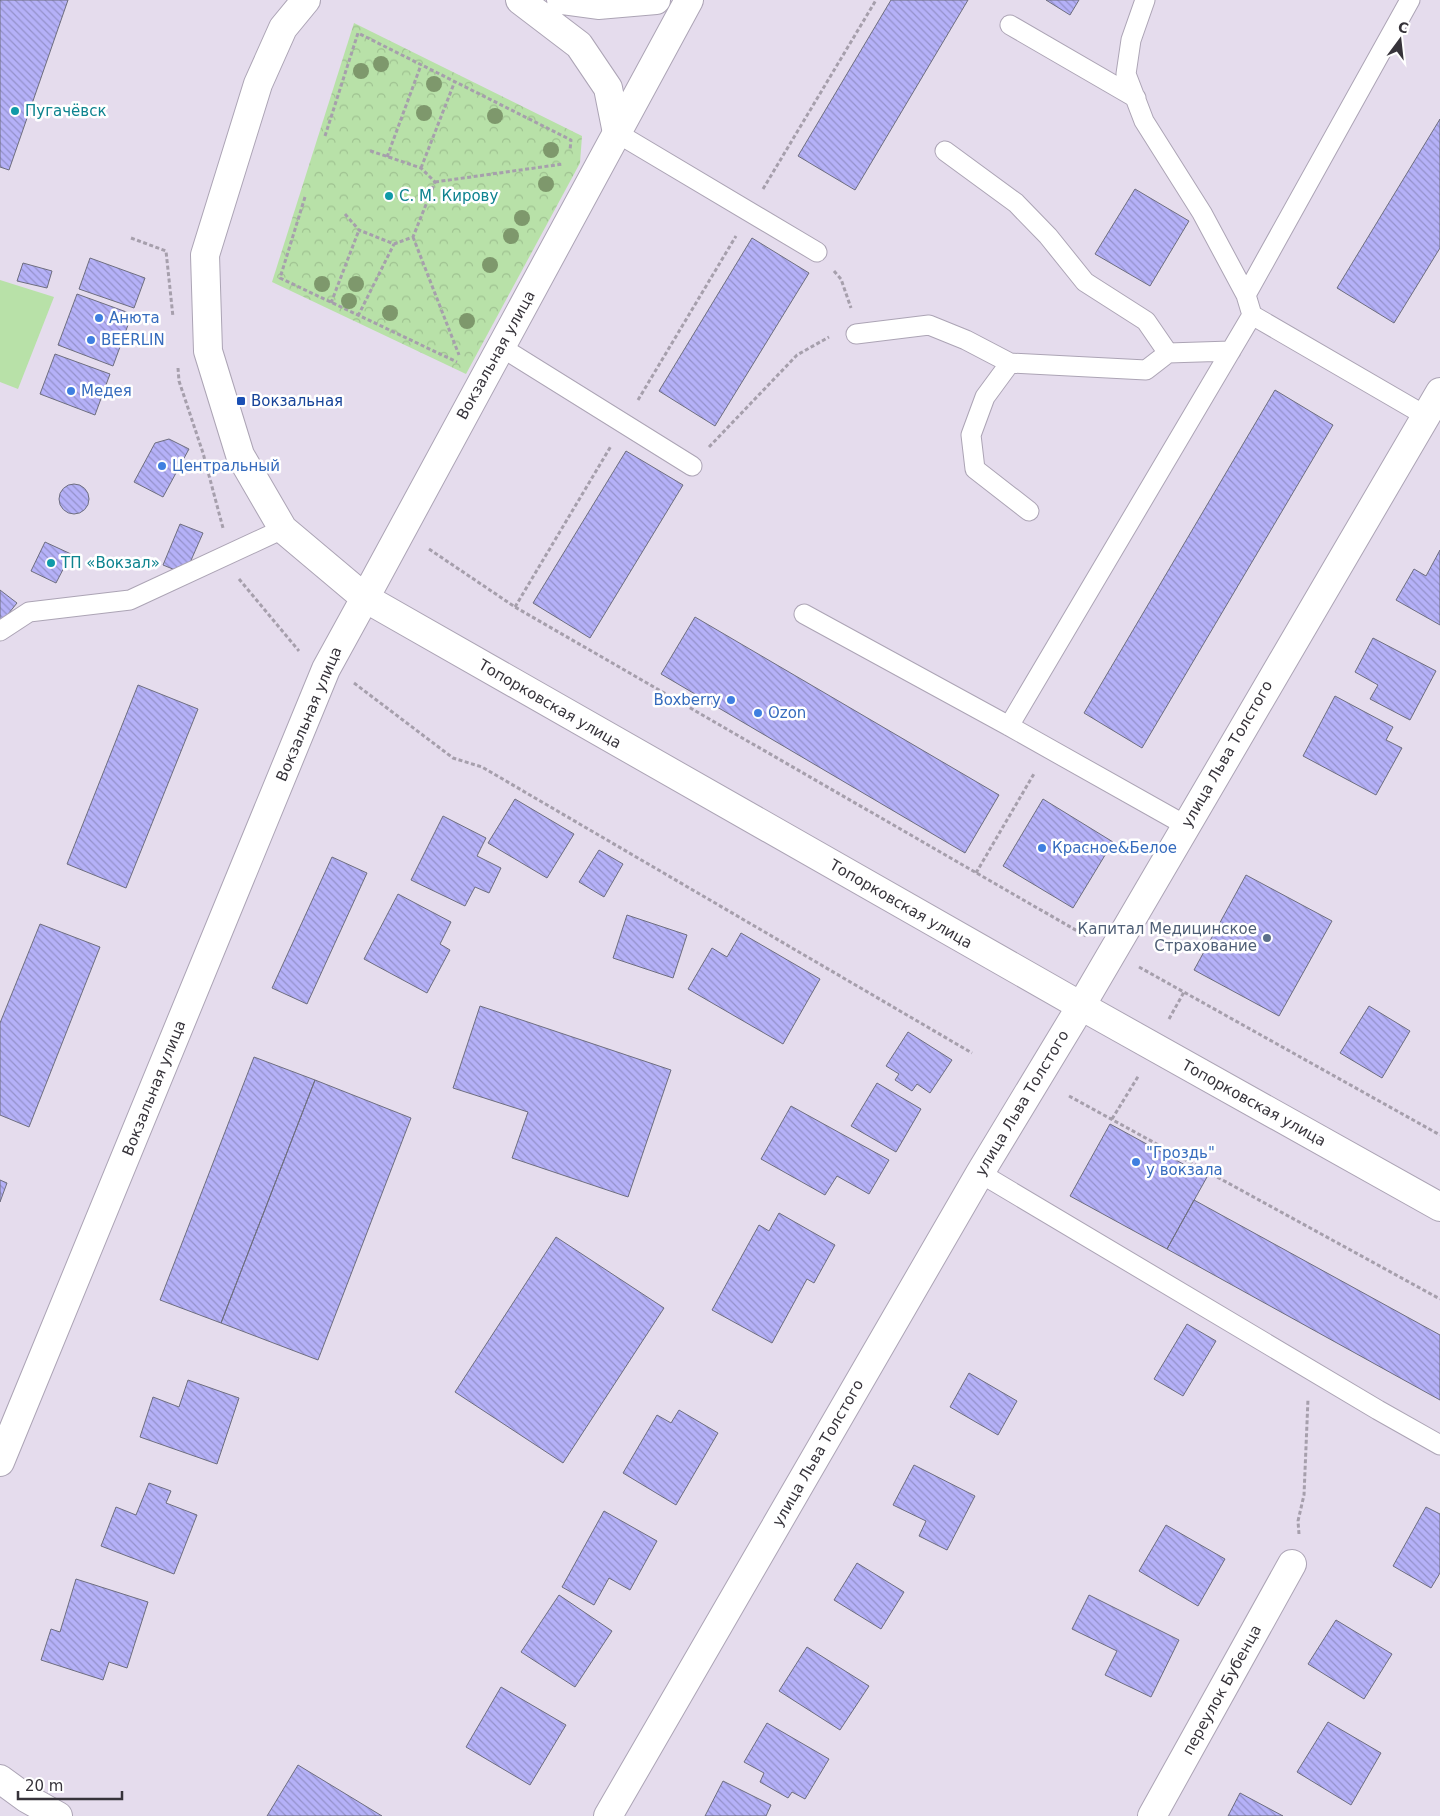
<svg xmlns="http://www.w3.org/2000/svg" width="1440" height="1816" font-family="'DejaVu Sans',sans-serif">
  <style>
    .grass { fill: #b8e1a8 }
    .park { fill: url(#park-crowns) }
    .building { fill: url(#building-back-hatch); stroke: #6e6e7f }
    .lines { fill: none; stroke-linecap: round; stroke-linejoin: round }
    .lane-casing { stroke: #aca4b5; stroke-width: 21 }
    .street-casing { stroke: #aca4b5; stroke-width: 30 }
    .secondary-casing { stroke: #aca4b5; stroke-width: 30 }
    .path { stroke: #a69fac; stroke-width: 3; stroke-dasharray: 4 2.5; stroke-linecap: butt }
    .lane { stroke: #fff; stroke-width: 19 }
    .street { stroke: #fff; stroke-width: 28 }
    .secondary { stroke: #fff; stroke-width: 28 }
    .tree { fill: #7e986c }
    .culture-dot { fill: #0f9aa8; stroke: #fff; stroke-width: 2 }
    .shop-dot { fill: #3f7fe0; stroke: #fff; stroke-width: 2 }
    .transit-dot { fill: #1a4fb4; stroke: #fff; stroke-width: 2 }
    .service-dot { fill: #5c6f8a; stroke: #fff; stroke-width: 2 }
    .labels { text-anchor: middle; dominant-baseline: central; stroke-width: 5; stroke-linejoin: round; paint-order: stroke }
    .culture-label { font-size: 15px; fill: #0d838f; stroke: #fff; text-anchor: start }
    .shop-label { font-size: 15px; fill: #366cbe; stroke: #fff; text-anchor: start }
    .street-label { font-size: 15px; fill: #36333a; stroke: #fff }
    .transit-label { font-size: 15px; fill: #164399; stroke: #fff; text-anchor: start }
    .service-label { font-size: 15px; fill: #4e5e75; stroke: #fff; text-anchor: end }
  </style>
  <defs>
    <pattern id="park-crowns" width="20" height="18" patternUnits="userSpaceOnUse" patternTransform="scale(1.25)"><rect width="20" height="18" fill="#b8e1a8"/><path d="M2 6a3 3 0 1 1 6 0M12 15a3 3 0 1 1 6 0" fill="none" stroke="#9fc291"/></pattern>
    <pattern id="building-back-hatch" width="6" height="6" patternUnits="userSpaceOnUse" patternTransform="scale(1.25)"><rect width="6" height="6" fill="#b5b1f8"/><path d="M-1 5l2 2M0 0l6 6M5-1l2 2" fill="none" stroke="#9491ca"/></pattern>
  </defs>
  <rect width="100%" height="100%" fill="#e5dced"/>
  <path class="grass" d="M0,280L54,297L18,389L0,382Z"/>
  <path class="park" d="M354,23L582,136L580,163L466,374L272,282Z"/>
  <path class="building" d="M0,0H68L9,170L0,167Z
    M891,0H968L855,190L798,156Z
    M1046,0H1079L1070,15Z
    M1440,119V248L1394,323L1337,288Z
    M1135,189L1189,221L1150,286L1095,254Z
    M752,238L809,273L715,426L659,391Z
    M90,258L145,278L134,308L79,289Z
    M23,263L52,271L47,288L17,281Z
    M77,294L132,314L113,366L58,345Z
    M55,354L110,374L95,415L40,394Z
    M1275,390L1333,425L1142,748L1084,713Z
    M169,439L189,449L163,497L134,482L155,443Z
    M626,451L683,485L590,638L533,603Z
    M59 499a15 15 0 1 1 30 0a15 15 0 1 1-30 0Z
    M180,524L203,533L185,574L163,565Z
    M45,542L71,554L56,583L31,571Z
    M1440,550V625L1396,600L1414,569L1426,576Z
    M0,590L17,603L0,624Z
    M695,617L999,795L965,853L661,674Z
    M1373,638L1436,671L1410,720L1370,699L1378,685L1355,672Z
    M138,685L198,709L126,888L67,864Z
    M1335,696L1393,727L1386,740L1402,748L1376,795L1303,756Z
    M515,799L574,834L547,878L488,843Z
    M1043,799L1113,842L1073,908L1003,866Z
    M443,816L486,838L477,856L501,868L489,893L475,887L465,906L411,880Z
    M599,850L623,864L604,897L579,882Z
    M332,857L367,873L307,1004L272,988Z
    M1246,875L1332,921L1279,1016L1194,970Z
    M398,894L451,922L440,944L450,950L427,993L364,959Z
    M627,915L687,935L673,978L613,958Z
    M40,924L100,947L29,1127L0,1115V1023Z
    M741,933L820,979L783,1044L688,989L712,948L727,957Z
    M480,1006L671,1070L628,1197L512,1158L528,1112L453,1088Z
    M1369,1006L1410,1031L1382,1078L1340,1053Z
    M908,1032L952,1060L930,1093L917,1084L912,1091L895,1080L899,1074L886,1066Z
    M254,1057L315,1080L221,1323L160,1300Z
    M315,1080L411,1118L318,1360L221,1323Z
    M877,1083L921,1109L896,1152L851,1126Z
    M791,1106L889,1160L869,1194L837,1176L825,1195L761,1159Z
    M1110,1124L1207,1177L1167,1249L1070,1196Z
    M0,1180L7,1183L0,1202Z
    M1194,1200L1440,1335V1400L1167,1249Z
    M779,1213L835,1245L814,1283L807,1279L772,1343L712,1310L759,1225L769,1231Z
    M556,1237L664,1308L563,1463L455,1392Z
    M1187,1324L1216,1341L1183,1396L1154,1379Z
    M969,1373L1017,1401L998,1435L950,1407Z
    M188,1380L239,1398L217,1464L140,1437L153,1397L179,1407Z
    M679,1410L718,1433L676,1505L623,1473L657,1415L671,1423Z
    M914,1465L975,1496L947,1550L919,1536L926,1521L893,1505Z
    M149,1483L171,1491L166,1503L197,1515L174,1574L101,1546L116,1507L136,1515Z
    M1426,1507L1440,1514V1573L1431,1588L1393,1566Z
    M604,1511L657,1541L630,1590L609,1578L594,1605L562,1587Z
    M1166,1525L1225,1559L1198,1606L1139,1571Z
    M857,1563L904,1592L881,1629L834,1600Z
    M76,1579L148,1602L127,1668L109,1662L103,1680L41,1660L51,1629L60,1632Z
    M559,1595L612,1631L575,1687L521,1652Z
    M1089,1595L1179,1640L1151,1697L1105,1675L1117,1651L1072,1629Z
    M1336,1620L1392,1654L1364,1699L1308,1664Z
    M807,1647L869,1686L840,1730L779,1691Z
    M501,1687L566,1725L530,1785L466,1747Z
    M1328,1722L1381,1753L1351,1805L1297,1772Z
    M767,1723L829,1759L805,1799L792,1792L788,1798L760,1782L764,1773L744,1762Z
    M298,1765L382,1816H267Z
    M723,1781L771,1805L766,1816H705Z
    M1240,1793L1283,1816H1228Z"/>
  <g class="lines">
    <defs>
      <path id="lane" d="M1145,0L1131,40L1126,74L1144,121L1202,213L1246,295L1252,315L1426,416
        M1010,25L1136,98
        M617,133L817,252
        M945,151L1016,203L1048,236L1085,282L1146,321L1168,353
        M1246,295L1410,0
        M856,334L929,325L966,340L1010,363
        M501,347L692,466
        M1029,511L975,469L971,435L985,397L1010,363L1146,370L1168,353L1231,351
        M804,614L1009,726L1185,825
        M0,631L29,612L130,600L283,529
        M1009,726L1252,315
        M980,1173L1378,1410L1440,1445"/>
      <path id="street" d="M520,0L579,45L608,88L617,133
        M561,0L598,5L656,0
        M0,1462L326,669L365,598L283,529L240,455L208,351L205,255L258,84L283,28L306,0
        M0,1779L26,1798L58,1816
        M608,1816L980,1173L1081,1006
        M1152,1816L1292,1564"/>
      <path id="secondary" d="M689,0L365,598L1081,1006L1440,1207
        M1081,1006L1440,392"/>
    </defs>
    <use href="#lane" class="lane-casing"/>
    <use href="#street" class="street-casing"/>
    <use href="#secondary" class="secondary-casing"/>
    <path class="path" d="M325,136L358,33L571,140L570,150
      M387,157L421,65
      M421,168L455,81
      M435,182L563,164
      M763,189L876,0
      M305,197L280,278L457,362
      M345,214L359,230L394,244L413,237L435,182L421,168L368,150
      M413,237L459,355
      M131,238L166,251L173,317
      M834,271L841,279L851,308
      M331,303L359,230
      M358,316L394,244
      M178,368L179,381L203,453L223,528
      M638,400L736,236
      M709,447L797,355L829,337
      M429,549L515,607L1086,936
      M239,579L299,651
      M515,607L611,446
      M354,683L453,758L482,767L972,1053
      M976,873L1035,772
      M1139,967L1440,1135
      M1169,1019L1184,992
      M1069,1096L1440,1299
      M1112,1119L1139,1075
      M1299,1534L1298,1521L1304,1495L1308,1399"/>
    <use href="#lane" class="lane"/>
    <use href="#street" class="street"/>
    <use href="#secondary" class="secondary"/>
  </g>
  <g class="tree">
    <circle cx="381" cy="64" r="8"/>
    <circle cx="361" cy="71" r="8"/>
    <circle cx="434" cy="84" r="8"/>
    <circle cx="424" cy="113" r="8"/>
    <circle cx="495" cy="116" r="8"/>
    <circle cx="551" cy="150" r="8"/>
    <circle cx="546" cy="184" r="8"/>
    <circle cx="522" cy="218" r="8"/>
    <circle cx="511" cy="236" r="8"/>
    <circle cx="490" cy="265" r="8"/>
    <circle cx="322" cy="284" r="8"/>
    <circle cx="356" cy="284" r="8"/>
    <circle cx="349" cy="301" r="8"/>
    <circle cx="390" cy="313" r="8"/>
    <circle cx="467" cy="321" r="8"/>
  </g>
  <g class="culture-dot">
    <circle cx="15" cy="111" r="5"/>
    <circle cx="389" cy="196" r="5"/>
    <circle cx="51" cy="563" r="5"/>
  </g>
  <g class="shop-dot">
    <circle cx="99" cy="318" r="5"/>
    <circle cx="91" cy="340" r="5"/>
    <circle cx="71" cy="391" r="5"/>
    <circle cx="162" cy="466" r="5"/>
    <circle cx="731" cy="700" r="5"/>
    <circle cx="758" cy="713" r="5"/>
    <circle cx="1042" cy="848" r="5"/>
    <circle cx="1136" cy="1162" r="5"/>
  </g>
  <rect class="transit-dot" x="236" y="396" width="10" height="10" rx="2.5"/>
  <circle class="service-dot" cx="1267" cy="938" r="5"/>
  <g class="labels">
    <g class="culture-label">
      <text x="25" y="111">Пугачёвск</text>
      <text x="399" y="196">С. М. Кирову</text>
      <text x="61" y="563">ТП «Вокзал»</text>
    </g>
    <g class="shop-label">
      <text x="109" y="318">Анюта</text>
      <text x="101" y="340">BEERLIN</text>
      <text x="81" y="391">Медея</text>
      <text x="172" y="466">Центральный</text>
      <text x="721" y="700" text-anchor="end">Boxberry</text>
      <text x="768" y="713">Ozon</text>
      <text x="1052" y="848">Красное&amp;Белое</text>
      <text x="1146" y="1153">"Гроздь"<tspan x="1146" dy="17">у вокзала</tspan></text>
    </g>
    <g class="street-label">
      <text transform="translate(496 355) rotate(-61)">Вокзальная улица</text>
      <text transform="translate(550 704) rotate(30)">Топорковская улица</text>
      <text transform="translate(309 714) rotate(-67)">Вокзальная улица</text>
      <text transform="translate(1227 754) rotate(-60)">улица Льва Толстого</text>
      <text transform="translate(901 904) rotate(30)">Топорковская улица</text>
      <text transform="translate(154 1088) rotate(-68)">Вокзальная улица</text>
      <text transform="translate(1022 1103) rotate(-59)">улица Льва Толстого</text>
      <text transform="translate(1254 1103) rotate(29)">Топорковская улица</text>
      <text transform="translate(818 1453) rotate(-60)">улица Льва Толстого</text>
      <text transform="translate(1222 1690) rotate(-61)">переулок Бубенца</text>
    </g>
    <g class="transit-label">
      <text x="251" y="401">Вокзальная</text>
    </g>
    <g class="service-label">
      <text x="1257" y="929">Капитал Медицинское<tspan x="1257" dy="17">Страхование</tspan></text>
    </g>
  </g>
  <g transform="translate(1400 40) rotate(15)" stroke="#ffffff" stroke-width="4" paint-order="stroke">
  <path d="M0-4L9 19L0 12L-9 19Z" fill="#36333a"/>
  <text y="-8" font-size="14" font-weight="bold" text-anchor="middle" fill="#36333a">С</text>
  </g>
  <path d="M18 1791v8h104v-8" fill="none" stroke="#36333a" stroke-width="2.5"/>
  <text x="25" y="1791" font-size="15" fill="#36333a" stroke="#ffffff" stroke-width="4" paint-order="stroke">20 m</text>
</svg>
